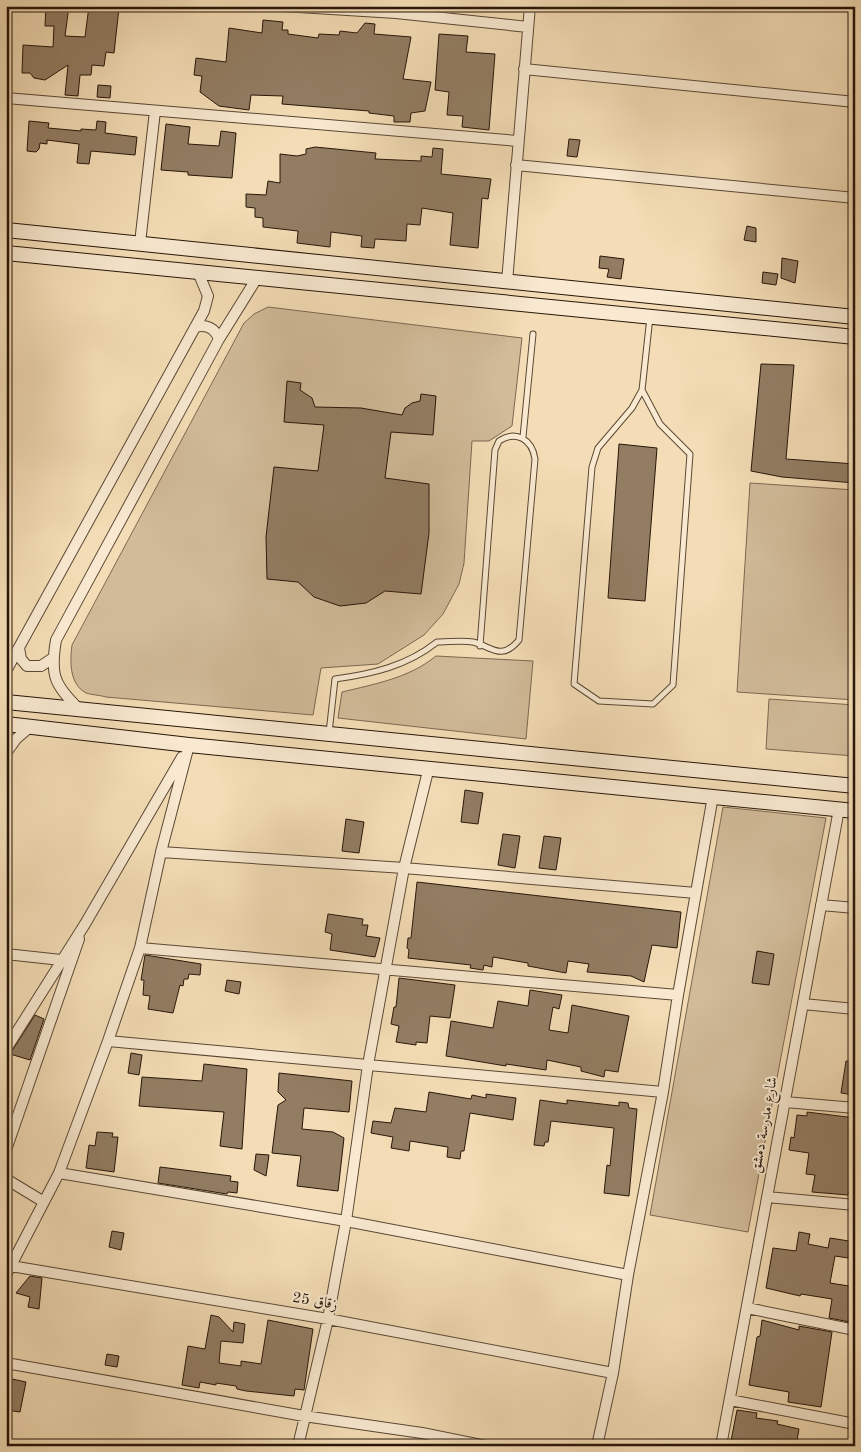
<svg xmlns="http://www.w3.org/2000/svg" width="861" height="1452" font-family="'Old Standard TT',Amiri,serif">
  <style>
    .green { fill: #d1bb99; stroke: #7c6851 }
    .building { fill: #927d63; stroke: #271609 }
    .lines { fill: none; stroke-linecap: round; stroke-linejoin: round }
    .lane-casing { stroke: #5a4834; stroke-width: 7 }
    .street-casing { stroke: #5a4834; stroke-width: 12 }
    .secondary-casing { stroke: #271609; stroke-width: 16 }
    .lane { stroke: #f8e9d0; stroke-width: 5 }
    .street { stroke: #f8e9d0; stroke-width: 10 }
    .secondary { stroke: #f8e9d0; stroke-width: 14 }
    .labels { text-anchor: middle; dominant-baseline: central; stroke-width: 4; stroke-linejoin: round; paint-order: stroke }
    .street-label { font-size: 15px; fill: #271609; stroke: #f8e9d0 }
  </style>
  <rect width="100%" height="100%" fill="#f4ddb6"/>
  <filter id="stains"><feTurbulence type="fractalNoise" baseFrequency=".004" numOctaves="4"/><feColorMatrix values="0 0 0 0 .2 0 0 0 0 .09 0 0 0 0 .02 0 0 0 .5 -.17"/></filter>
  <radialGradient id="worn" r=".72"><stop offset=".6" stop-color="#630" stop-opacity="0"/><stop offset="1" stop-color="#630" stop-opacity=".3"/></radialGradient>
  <path class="green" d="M477,6H514V12Z
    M268,307L522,338L512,426L489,441H472L464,563L459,584L443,614L424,635L378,664L321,668L313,715L106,697C100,695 91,695 86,693C69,684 70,661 72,645L244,323L254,314Z
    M750,483L855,490V700L737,692Z
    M436,656L533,661L526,739L338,718L342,692C375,684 409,678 436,656Z
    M769,699L855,705L854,756L766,749Z
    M723,807L826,818L748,1232L650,1215Z"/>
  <path class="building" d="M46,6H69L65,36L85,37L89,6L119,8L114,53L106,52L104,66L92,65L91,75H80L78,96L65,95L68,65L45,80L34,78L30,73H22L23,45L53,47L54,26H45Z
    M263,20L283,22L282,30H288V34L318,38L319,34L339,35L340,31L357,33L365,23L375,24L374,34L411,37L403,79L431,82L425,111L411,113L410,122H394V116L369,113V111L282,104L283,96L251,95L249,110L219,106L200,92L202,76L194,75L196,58L226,62L229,28L262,33Z
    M439,34L468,36L466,52L495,54L489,130L462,127L463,116L447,115L449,92L435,90Z
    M98,85L111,86L110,98L97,97Z
    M29,121L49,123L48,128L81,131V129L96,130L97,121L106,122L105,133L137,137L135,155L91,151L89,164L77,163L79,144L47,140V144L40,143L39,149L36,152L27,151Z
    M166,124L190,127L188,144L219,146L221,131L236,133L232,178L188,175V172L161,170Z
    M569,139L580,140L577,157L567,156Z
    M315,147L376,153L375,159L421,161V156L432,157L433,148L443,149L441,174L491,179L488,199L482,198L478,248L450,245L453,213L422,208L420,225L407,224L406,241L375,239L374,248L361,247L362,236L331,232L330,247L297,243L298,231L263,227V218L255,217V208L246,207V194L266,195L268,181L280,183V154L297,156L306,154V149Z
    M747,226L756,228V242L744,240Z
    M600,256L624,259L621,279L607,277L609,269L599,268Z
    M782,258L798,261L795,283L781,278Z
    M763,272L778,274L776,285L762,283Z
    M761,364L794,365L786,459L855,464V483L782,477L751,471Z
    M287,381L301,383L300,390L312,398L315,407L361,408L402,415L405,408L412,403L420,401L421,394L436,396L433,435L391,432L385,478L429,484V533L421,594L385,591L366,603L340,606L314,597L298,582L267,579L266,537L274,467L318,471L324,425L284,422Z
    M619,444L657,448L645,601L608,598Z
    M465,790L483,793L478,824L461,822Z
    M346,819L364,822L359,853L342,851Z
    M503,834L520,836L515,868L498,865Z
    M544,836L561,838L556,870L539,868Z
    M417,882L681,912L677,948L652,945L644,982L631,976L587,972L589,964L568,961L566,973L528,966V963L493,957L492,967L484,965L483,970L470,968L471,965L408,958L409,950L407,948L408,938H411Z
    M328,914L363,919L362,925H368L366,936L380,938L375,957L330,950L332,934L325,932Z
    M757,951L774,954L769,985L752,983Z
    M145,955L201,964L200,975L189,974L188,979H184L183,986L180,985L173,1013L148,1009L150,996L143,995L144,980H141Z
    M399,978L455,985L450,1018L430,1016L427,1043L416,1042V1045L396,1042L399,1026L391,1024L394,1007H396Z
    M227,980L241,982L239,994L225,991Z
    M530,990L562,995L559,1009L553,1007L549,1030L568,1033L572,1005L629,1016L618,1072L605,1070L604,1077L581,1071V1067L547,1060L546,1070L506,1064V1066L446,1056L451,1021L493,1028L498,1001L528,1006Z
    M35,1015L44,1019L30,1060L10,1054Z
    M131,1053L142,1055L139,1075L128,1073Z
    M846,1061L855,1062V1095L841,1093Z
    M204,1064L247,1069L242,1149L220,1146L224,1112L139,1106L142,1077L202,1081Z
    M279,1073L352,1081L349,1112L304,1108L302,1129L333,1132L344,1138L338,1191L297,1186L301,1156L272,1153L278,1105L286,1100L278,1092Z
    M429,1092L471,1099L472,1095L486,1098V1094L516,1098L513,1120L470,1113L464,1151H461L460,1159L447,1157L448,1147L410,1141L409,1151L391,1148L393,1137L371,1133L373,1121L391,1123L395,1108L426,1112Z
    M540,1100L567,1104V1100L619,1106V1102L628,1103L629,1108L637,1109L629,1196L604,1193L607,1165L610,1166L614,1128L551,1121L548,1142H545L544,1146L534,1145Z
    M807,1112L855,1118V1172L848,1195L812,1192L815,1175L806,1174L809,1153L789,1150L791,1137L794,1138L797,1115L807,1116Z
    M97,1132L113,1133L112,1137H118L114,1172L86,1168L89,1145L95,1146Z
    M256,1154L269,1155L266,1176L254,1170Z
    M160,1167L231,1176L230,1181L238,1182L237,1193L228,1192L227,1194L158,1183Z
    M112,1231L124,1233L121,1250L109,1247Z
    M799,1232L810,1234L808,1244L828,1248L830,1238L855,1242V1259L835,1256L830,1283L855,1287V1323L829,1318L832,1299L801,1294L800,1296L766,1288L773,1248L796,1251Z
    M30,1276L42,1278L39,1309L28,1307L30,1297L16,1293Z
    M211,1315L219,1317L233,1332L234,1322L245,1324L243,1343L221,1341L219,1363L241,1366V1361L261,1364L268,1320L313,1329L304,1390L295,1389L294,1396L246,1391L237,1389L236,1386L216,1383V1385L200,1382L199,1388L182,1385L188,1346L205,1349Z
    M762,1320L799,1330V1326L832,1332L821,1407L788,1402L789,1392L749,1385L757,1337L760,1336Z
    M107,1354L119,1356L117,1367L105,1365Z
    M12,1379L26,1382L20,1412L6,1410Z
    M737,1410L757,1413L756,1418L778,1421L777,1424L799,1429L796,1446H730Z"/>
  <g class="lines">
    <defs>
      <path id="lane" d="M642,390L660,424L690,454L673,685L653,704L599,701L574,684L592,467L598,448L632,408L642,390L650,317
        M523,437L533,334
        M329,733L335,679C372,674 407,666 437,642C448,642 462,640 473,642C491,646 501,662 519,640L535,459C532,439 516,430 499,441L495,450L480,646"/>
      <path id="street" d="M282,6L396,13L528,27
        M524,69L855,102
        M6,98L518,141
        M516,165L855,198
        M140,243L155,111
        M507,282L530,6
        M195,327C206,324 215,328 219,339
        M19,648L21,659L27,666H41L53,658
        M6,671L204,311L208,296L198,272
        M80,710C54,685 50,675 56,640L219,339L257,278
        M6,753L16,739L30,727
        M161,852L404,868L696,893
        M821,905L855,908
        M140,948L678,995
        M6,954L61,960
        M803,1004L855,1009
        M108,1041L663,1092
        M6,1049L85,924L182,757
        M785,1102L855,1108
        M6,1150L79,939
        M59,1173L346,1221L628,1275
        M6,1179L44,1202
        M767,1197L855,1205
        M11,1266L328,1319L613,1373
        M6,1275L59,1173L108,1041L140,948L161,852L189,745
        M747,1308L855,1330
        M6,1363L304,1416L422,1433L486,1446
        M730,1400L855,1424
        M298,1446L328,1319L346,1221L368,1065L404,868L429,767
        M597,1446L613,1373L628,1275L663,1092L678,995L713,796
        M721,1446L839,809"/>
      <path id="secondary" d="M6,230L855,317
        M6,253L855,337
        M6,702L855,786
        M6,724L189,745L855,811"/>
    </defs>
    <use href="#lane" class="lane-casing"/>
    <use href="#street" class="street-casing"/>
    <use href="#secondary" class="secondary-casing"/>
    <use href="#lane" class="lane"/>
    <use href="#street" class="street"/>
    <use href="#secondary" class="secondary"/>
  </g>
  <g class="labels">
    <g class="street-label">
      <text transform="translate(765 1125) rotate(-80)">شارع مدرسة دمشق</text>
      <text transform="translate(315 1302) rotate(10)">زقاق 25</text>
    </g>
  </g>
  <rect width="861" height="1452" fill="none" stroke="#f4ddb6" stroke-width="25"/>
  <rect x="8" y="8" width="846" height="1437" fill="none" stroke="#271609" stroke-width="2.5"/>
  <rect x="12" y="12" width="836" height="1427" fill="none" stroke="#271609"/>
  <rect width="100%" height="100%" filter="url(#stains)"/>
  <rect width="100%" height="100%" fill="url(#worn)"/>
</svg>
